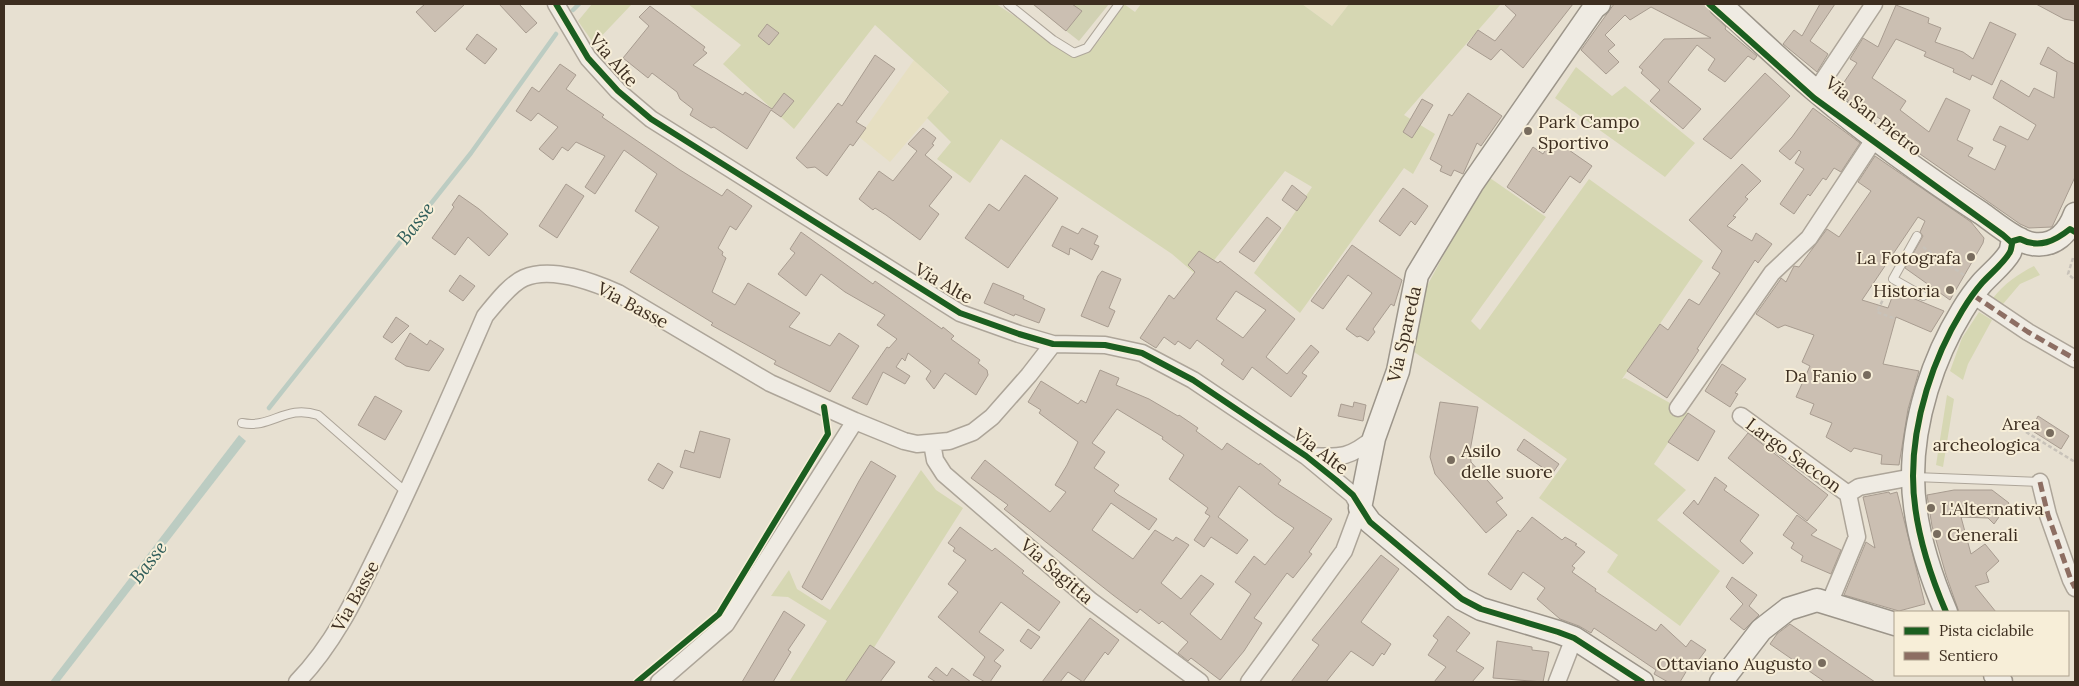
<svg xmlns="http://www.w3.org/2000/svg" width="2079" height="686" font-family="Lora,serif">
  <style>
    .farmland { fill: #e6dfc2 }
    .green { fill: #d6d7b3 }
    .cemetery { fill: #d1d1b3 }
    .water { fill: #bcccc2 }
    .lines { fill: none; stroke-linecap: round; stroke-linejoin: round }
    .stream { stroke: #bcccc2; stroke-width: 4.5 }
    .building { fill: #cbbfb2; stroke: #a89c90; fill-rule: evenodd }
    .lane-casing { stroke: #ada599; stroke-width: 10 }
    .street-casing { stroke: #ada599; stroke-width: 19 }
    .secondary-casing { stroke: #9c958a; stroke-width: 25 }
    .path { stroke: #c8c2b9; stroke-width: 2.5; stroke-dasharray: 4 2.5; stroke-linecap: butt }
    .lane { stroke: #efebe3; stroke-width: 8 }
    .street { stroke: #efebe3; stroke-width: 16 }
    .secondary { stroke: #efebe3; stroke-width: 22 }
    .quiet { stroke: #8d6e63; stroke-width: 5; stroke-dasharray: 10 5; stroke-linecap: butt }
    .cycleway-casing { stroke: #f7eed8; stroke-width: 9 }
    .cycleway { stroke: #1b5e20; stroke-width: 6 }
    .poi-dot { fill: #786c5e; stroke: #f7eed8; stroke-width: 2 }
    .labels { text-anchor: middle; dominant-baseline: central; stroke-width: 4; stroke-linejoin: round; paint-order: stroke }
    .street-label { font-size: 18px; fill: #3d2e20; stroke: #f7eed8 }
    .poi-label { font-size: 18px; fill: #3d2e20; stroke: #f7eed8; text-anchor: end }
    .water-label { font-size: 19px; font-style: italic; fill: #2f5d5a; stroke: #f7eed8 }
  </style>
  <rect width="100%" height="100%" fill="#e7e0d1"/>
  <path class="farmland" d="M1302,4H1349L1332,26Z
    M914,60L949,93L890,162L859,137Z"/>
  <path class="green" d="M592,4H632L594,44L578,21Z
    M688,4H996L1076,56L1088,53L1101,38L1124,4L1135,12L1141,4H1302L1332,26L1349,4H1501L1404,115L1435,134L1413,174L1404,168L1300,313L1254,273L1312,187L1285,171L1200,278L1172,254L1001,139L970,183L937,159L951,142L927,118L949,92L875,25L794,129L723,64L741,45Z
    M1576,67L1612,96L1625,86L1695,143L1665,177L1555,98Z
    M1490,178L1546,217L1471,321L1480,330L1589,179L1703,261L1622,379L1625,378L1688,413L1654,464L1686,490L1657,520L1720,571L1680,626L1607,572L1618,555L1539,498L1567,459L1410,349L1427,286L1468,210Z
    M2034,266L2040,275L2020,284L2003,304L1993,298C2004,284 2018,274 2034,266Z
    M1979,312L1992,320L1968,364L1963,380L1950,371L1962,338Z
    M1947,395L1954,399L1943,467L1936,465Z
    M921,470L936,490L963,508L852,682H789L827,621L788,597L771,596L789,570L797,589L830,610Z"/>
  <path class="cemetery" d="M1032,4H1109L1079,41Z"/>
  <path class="water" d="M239,435L246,441L59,682H50Z"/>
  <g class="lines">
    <path class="stream" d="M573,10L579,4
      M269,408L471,153L556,34"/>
  </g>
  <path class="building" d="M425,4H465L435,32L416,12Z
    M499,4H519L537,23L526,33Z
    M1033,4H1072L1082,11L1066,31Z
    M1504,4H1573L1523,68L1501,49L1491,60L1467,45L1478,30L1495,41L1516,15Z
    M1614,4H1707L1711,13L1726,27L1725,29L1757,56L1754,60L1748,56L1725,82L1708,70L1715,59L1697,45L1668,82L1701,109L1683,129L1650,101L1660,90L1641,73L1643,70L1639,67L1664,39L1711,38L1651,7L1630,20L1625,15L1605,35L1615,45L1608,51L1619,62L1606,74L1581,50Z
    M1820,4H1835L1810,41L1828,54L1817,72L1783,44L1794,30L1802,36Z
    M2036,4H2075V21L2064,19Z
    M1896,5L1929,18L1928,23L1941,28L1935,42L1963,52L1973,59L1990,22L2016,34L1992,85L1972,75L1970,80L1953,72L1954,69L1924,56L1926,52L1896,39L1872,78L1906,101L1900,110L1929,132L1946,98L1970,110L1957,140L1973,148L1968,156L1995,170L2006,146L1993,140L2000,126L2028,140L2036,125L1993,98L2001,80L2029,97L2034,88L2054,98L2057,72L2040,64L2048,47L2066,60L2075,64V177L2052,227L2029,228L2020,224L1890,133L1894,128L1862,107L1860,110L1839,93L1838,91L1857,63L1850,59L1863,38L1878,47Z
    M650,6L705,47L703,50L707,53L693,65L743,95L745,92L772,109L784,93L794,101L781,117L771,110L747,149L714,127L711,128L690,115L693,109L680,99L677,92L652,73L648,78L623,58L649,26L639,17Z
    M767,24L779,33L769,45L758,36Z
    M477,34L497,49L485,64L466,49Z
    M875,55L895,69L856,122L866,128L853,146L850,144L827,176L815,167L807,168L796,158L838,103L842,106Z
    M560,64L576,75L566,89L604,115L602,117L680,170L722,196L727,189L752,206L736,230L730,226L718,248L723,252L722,255L726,258L712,292L735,305L748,283L800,313L789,327L830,346L839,333L859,346L830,392L774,364L776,361L711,325L713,323L630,272L659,227L635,211L657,174L624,150L595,194L585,187L605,156L576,142L568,151L562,147L553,160L539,149L558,127L538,113L531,121L516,111L532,87L539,92Z
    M1765,73L1790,96L1731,159L1703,139Z
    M1468,93L1502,116L1481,146L1477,143L1463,174L1454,170L1451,176L1440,171L1442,166L1430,159L1449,114L1452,116Z
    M1422,99L1433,105L1412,138L1403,132Z
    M1813,108L1860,143L1841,172L1834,168L1826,180L1823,178L1810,196L1808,194L1794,214L1780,204L1804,169L1795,163L1801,152L1799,150L1790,160L1779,151L1792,137Z
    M923,128L936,138L932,144L934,145L925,155L952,177L929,206L939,214L920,240L886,215L875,208L873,210L859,199L879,171L893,181L917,151L908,144Z
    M1553,139L1592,166L1580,183L1570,176L1544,213L1507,187L1533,147L1543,154Z
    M1875,156L1971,222L1984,238L1983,243L1950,300L1905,268L1923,236L1920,232L1925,221L1918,217L1862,300L1888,308L1894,292L1905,295L1944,311L1931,332L1896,317L1883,364L1919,371L1908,409L1899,465L1881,464L1882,455L1854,448L1851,452L1826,437L1832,423L1810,414L1814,404L1796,397L1810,366L1802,362L1814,335L1785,325L1778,328L1756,314L1780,280L1781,278L1786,282L1794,266L1799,267L1827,229L1839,237L1871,191L1858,182Z
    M1742,164L1761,181L1745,197L1748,199L1733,216L1736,217L1727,226L1752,241L1756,233L1772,244L1758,263L1755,260L1697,349L1699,350L1667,398L1627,371L1660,324L1668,330L1689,299L1699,305L1720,273L1712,268L1722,251L1689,220Z
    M1025,175L1058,198L1008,268L965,238L989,204L999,211Z
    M566,184L584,196L557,238L539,226Z
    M1292,185L1307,197L1297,211L1282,200Z
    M1403,188L1428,206L1415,225L1411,221L1400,236L1379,221Z
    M459,195L479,209L508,234L489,256L468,237L455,255L432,238L454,207L452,205Z
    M1267,217L1281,228L1254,262L1239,252Z
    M1062,226L1078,234L1082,228L1098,236L1094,244L1099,246L1092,260L1070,248L1069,255L1052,246Z
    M801,232L873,284L875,281L942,329L943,327L954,336L951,339L980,360L978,363L987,370L988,375L976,395L945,373L934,389L926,379L931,371L908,353L905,361L902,358L896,367L910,376L905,384L883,372L867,405L852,398L887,347L889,348L897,339L877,325L885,315L845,292L821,274L806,296L778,274L795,253L790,249Z
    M1352,245L1402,280L1394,306L1391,304L1373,329L1375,332L1368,341L1360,336L1357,337L1346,329L1372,293L1348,275L1323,309L1311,301Z
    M1199,251L1218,263L1220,261L1295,319L1266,357L1287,374L1311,345L1319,352L1302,373L1307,376L1291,397L1252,367L1243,380L1221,364L1224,360L1197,340L1190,349L1178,341L1175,345L1164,337L1156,348L1140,338L1169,295L1174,299L1195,272L1188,265ZM1236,291L1266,310L1243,338L1216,319Z
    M1102,271L1121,279L1109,308L1115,311L1108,327L1081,316L1098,276Z
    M460,275L475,286L463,301L449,291Z
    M993,283L1024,296L1023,299L1045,309L1039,323L1015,314L1014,316L984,303Z
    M396,317L409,326L392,343L383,337Z
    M410,333L427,345L430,340L444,349L429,371L406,366L395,359Z
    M1722,364L1746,379L1735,393L1738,394L1730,407L1705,391Z
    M1100,370L1119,378L1116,385L1149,399L1178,416L1179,415L1198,428L1196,431L1222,450L1227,443L1259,465L1260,463L1281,480L1278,484L1332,519L1309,552L1312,554L1293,578L1287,573L1254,618L1262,623L1244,651L1220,680L1191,658L1188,661L1178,653L1188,642L1162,621L1159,624L1140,609L1137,613L1113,595L1004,509L1008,505L971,478L985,460L1050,512L1066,492L1055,485L1067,465L1078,442L1039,413L1041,410L1028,402L1041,381L1078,404L1081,400L1086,403ZM1117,409L1163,437L1162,439L1184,455L1169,479L1208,508L1205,513L1210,516L1194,540L1204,547L1211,537L1237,554L1248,540L1218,517L1239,486L1275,515L1294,528L1265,565L1254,556L1235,582L1251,594L1221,640L1190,614L1214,584L1201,575L1181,599L1161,583L1189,545L1176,537L1173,541L1155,530L1133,559L1092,530L1111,503L1149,530L1157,519L1117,494L1114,491L1119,485L1094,468L1105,452L1092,443Z
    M375,396L402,411L385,440L358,425Z
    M1354,402L1366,405L1363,421L1338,416L1341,404L1353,407Z
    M1440,402L1478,407L1470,451L1471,462L1503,498L1496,502L1507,515L1486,533L1435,474L1430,457Z
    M1688,413L1715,431L1698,461L1668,442Z
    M2038,416L2069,436L2061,449L2031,430Z
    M700,431L730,439L720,478L680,467L685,450L694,453Z
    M1748,433L1828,495L1807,521L1728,458Z
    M1524,439L1559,464L1552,474L1517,450Z
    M871,461L896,476L822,600L802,587L859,481Z
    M658,463L673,472L663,489L648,480Z
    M1715,477L1727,486L1724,490L1759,515L1740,541L1753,553L1743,564L1683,513L1694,500L1698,505Z
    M1954,490H1992L2009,503L1994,524L1988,518L1961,517L1971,554L1985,544L1999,561L1986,573L1989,582L1975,586L1996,612H1959L1946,575L1932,526L1927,495Z
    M1889,492L1890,494L1897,492L1925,604L1899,611L1844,595L1866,542L1875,548L1863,497Z
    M1797,515L1817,530L1811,535L1841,550L1831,574L1801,561L1803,556L1791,548L1794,543L1783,535Z
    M1532,517L1562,540L1565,537L1577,544L1575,545L1585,552L1572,566L1575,568L1572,572L1596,589L1595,591L1656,631L1661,624L1686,647L1691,640L1706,650L1697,662L1693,660L1680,682H1668L1654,674L1656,670L1594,628L1591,633L1579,626L1560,619L1537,599L1545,588L1523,572L1511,590L1488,574L1518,530L1520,532Z
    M960,527L992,551L995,548L1024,571L1022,573L1060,602L1039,631L1001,602L979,632L1004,650L994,661L1001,666L990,682H985L973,675L985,657L938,617L958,592L948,584L966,560L953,551L955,548L948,543Z
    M1381,555L1399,569L1361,622L1391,644L1384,655L1382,653L1373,666L1351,651L1326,682H1291L1319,645L1312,640Z
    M1732,577L1757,595L1749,606L1759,615L1744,630L1730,619L1743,604L1726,587Z
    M784,611L805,625L788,650L791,652L773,682H742Z
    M1448,616L1470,633L1456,651L1484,668L1472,682H1434L1446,667L1428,655L1438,640L1433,636Z
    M1090,618L1119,640L1108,655L1105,652L1083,682L1068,672L1060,682H1042Z
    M1790,624L1875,682H1825L1770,644L1777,634Z
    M1028,629L1040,637L1031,649L1020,641Z
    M1497,641L1532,647V650L1549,652L1543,682L1493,678Z
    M870,645L895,662L880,682H845Z
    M936,667L947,676L952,668L971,682H936L928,677Z"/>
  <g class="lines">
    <defs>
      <path id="lane" d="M1008,4L1053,40L1074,53L1087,48L1119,4
        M1917,236L1893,279L1923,296
        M242,423C272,429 285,404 318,415L407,493
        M1915,477L2040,482"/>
      <path id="street" d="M556,4L588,58L618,91L651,119L960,313L1019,334L1053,344L1105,345L1142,353L1193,380L1306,456L1353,495L1360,508L1344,551L1249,682
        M1816,91L1874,4
        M1973,295L2028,332L2075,359
        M1678,408L1772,273L1809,238L1875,138
        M1741,416L1848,494
        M932,443L935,460L944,474L1091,601L1200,682
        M1306,456C1339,457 1347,460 1374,438
        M2040,482L2048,515L2071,580L2075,588
        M1829,604L1857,537L1848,494L1859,487L1913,477
        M297,682C335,643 358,593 382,544C419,469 452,392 485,316C495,304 510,284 524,278C552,266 593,282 618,293L770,383L855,421L904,441L917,444L949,441L973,432L992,417L1029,375L1053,344
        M659,682L726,624L855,421
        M1557,682L1574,638"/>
      <path id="secondary" d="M1599,4L1594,8L1472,184L1417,275L1398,371L1374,438L1360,508L1370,522L1462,599L1481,609L1558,632L1574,638L1642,682
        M1720,4C1752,33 1783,63 1816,91C1868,135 1924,176 1981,213C1994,222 2017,242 2033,244C2055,247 2068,233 2075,214
        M1946,612C1928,570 1913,523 1913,476C1913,420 1933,358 1962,311C1968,301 1975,291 1982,283C1991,273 2004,263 2010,252C2012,248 2011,245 2013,241L2020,239
        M1995,675L2001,682
        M1721,682L1761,630L1788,609L1817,600L1895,624"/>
    </defs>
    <use href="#lane" class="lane-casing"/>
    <use href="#street" class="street-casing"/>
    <use href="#secondary" class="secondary-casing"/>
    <path class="path" d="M1923,247L1964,275
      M2073,258L2068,274L2075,280
      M1888,289L1877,312L1896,319
      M2026,432L2075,462"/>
    <use href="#lane" class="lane"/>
    <use href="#street" class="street"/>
    <use href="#secondary" class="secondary"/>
    <path class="quiet" d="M1973,295L2028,332L2075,359
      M2040,482L2048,515L2071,580L2075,588"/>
    <defs>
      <path id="cycleway" d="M556,4L588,58L618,91L651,119L960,313L1019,334L1053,344L1105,345L1142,353L1193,380L1306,456L1336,480L1353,495L1370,522L1462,599L1481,609L1558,632L1574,638L1642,682
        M1709,4L1814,98L2003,235L2012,243
        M1946,612C1928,570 1913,523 1913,476C1913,420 1933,358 1962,311C1968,301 1975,291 1982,283C1991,273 2004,263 2010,252C2012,248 2011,245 2013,241L2020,239C2039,249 2055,241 2070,229L2075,232
        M637,682L719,614L828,434L824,407"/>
    </defs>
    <use href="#cycleway" class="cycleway-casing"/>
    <use href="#cycleway" class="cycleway"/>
  </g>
  <g class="poi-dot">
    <circle cx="1528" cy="131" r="5"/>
    <circle cx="1971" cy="257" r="5"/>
    <circle cx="1950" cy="290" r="5"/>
    <circle cx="1867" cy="375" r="5"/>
    <circle cx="2050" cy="433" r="5"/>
    <circle cx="1451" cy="460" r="5"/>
    <circle cx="1931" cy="508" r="5"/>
    <circle cx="1937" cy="534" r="5"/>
    <circle cx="1822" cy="663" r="5"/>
  </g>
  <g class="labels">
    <g class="street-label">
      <text transform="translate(614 60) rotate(49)">Via Alte</text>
      <text transform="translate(1874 116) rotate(38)">Via San Pietro</text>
      <text transform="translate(944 283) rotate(30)">Via Alte</text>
      <text transform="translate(633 305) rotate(28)">Via Basse</text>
      <text transform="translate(1404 334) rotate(-77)">Via Spareda</text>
      <text transform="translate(1321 451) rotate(37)">Via Alte</text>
      <text transform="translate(1794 455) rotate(36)">Largo Saccon</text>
      <text transform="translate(1057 571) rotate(41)">Via Sagitta</text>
      <text transform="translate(355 596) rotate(-61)">Via Basse</text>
    </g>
    <g class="poi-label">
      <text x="1538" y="121" text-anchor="start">Park Campo<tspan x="1538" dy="21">Sportivo</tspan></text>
      <text x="1961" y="257">La Fotografa</text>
      <text x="1940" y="290">Historia</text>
      <text x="1857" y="375">Da Fanio</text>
      <text x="2040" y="423">Area<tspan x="2040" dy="21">archeologica</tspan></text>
      <text x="1461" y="450" text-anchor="start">Asilo<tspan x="1461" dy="21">delle suore</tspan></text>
      <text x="1941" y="508" text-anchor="start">L'Alternativa</text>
      <text x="1947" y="534" text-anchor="start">Generali</text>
      <text x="1812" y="663">Ottaviano Augusto</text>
    </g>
    <g class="water-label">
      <text transform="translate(415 223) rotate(-52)">Basse</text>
      <text transform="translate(148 562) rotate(-52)">Basse</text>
    </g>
  </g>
  <rect width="2079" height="686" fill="none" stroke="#3d2e20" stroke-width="10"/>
  <rect x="1894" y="611" width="175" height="65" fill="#f7eed8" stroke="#ada18e"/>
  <rect x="1904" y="627" width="25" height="8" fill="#1b5e20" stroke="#ada18e"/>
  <text x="1939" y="636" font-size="15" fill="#3d2e20">Pista ciclabile</text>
  <rect x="1904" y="652" width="25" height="8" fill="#8d6e63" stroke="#ada18e"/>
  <text x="1939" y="661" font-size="15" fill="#3d2e20">Sentiero</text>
</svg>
